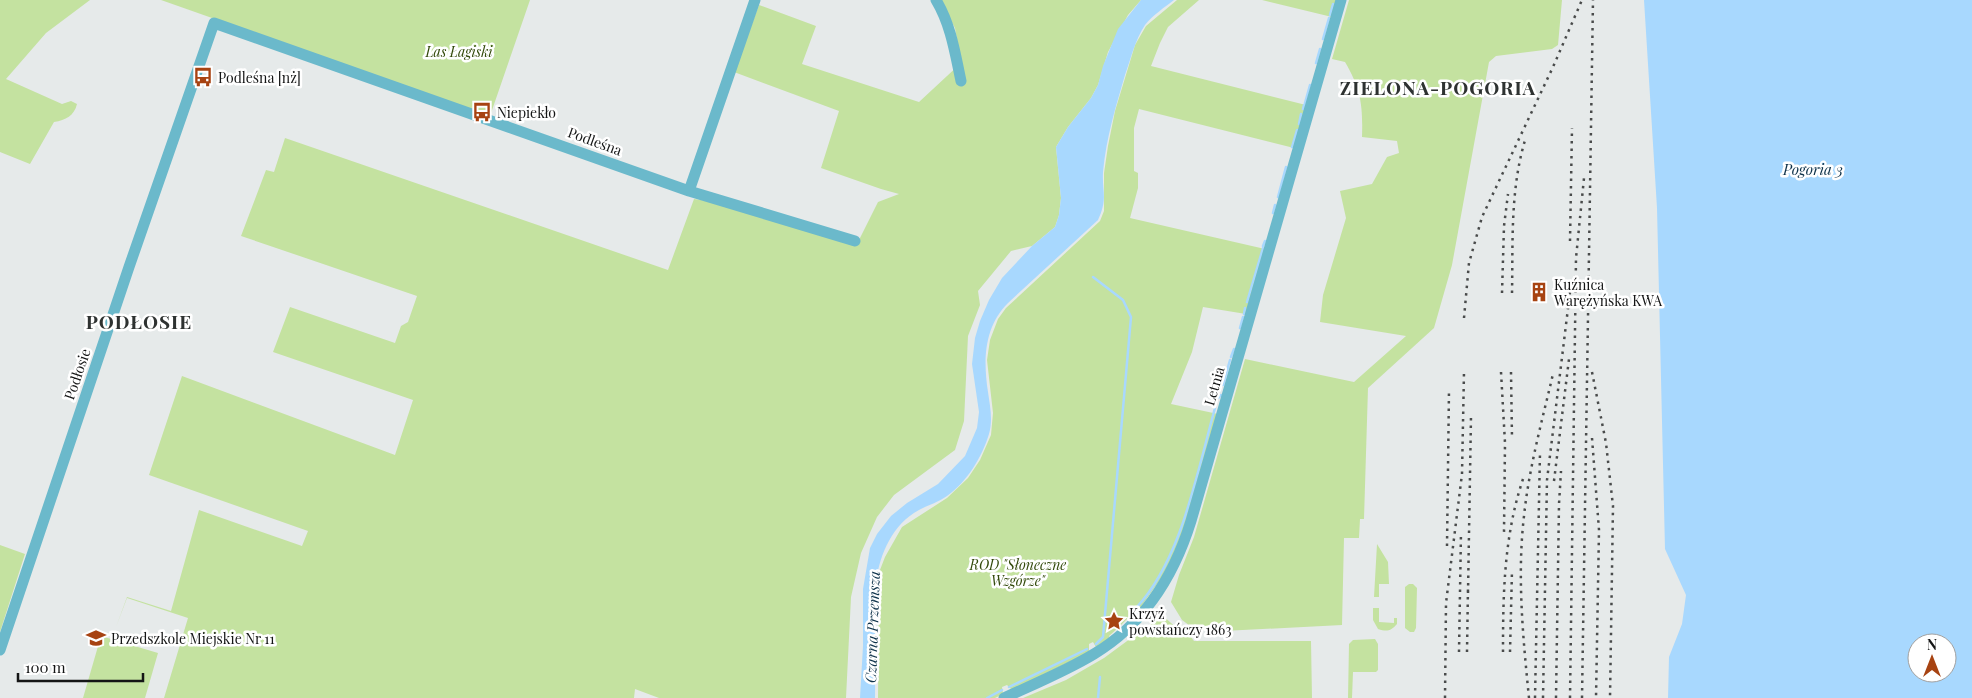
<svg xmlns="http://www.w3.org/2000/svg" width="1972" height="698" font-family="'Playfair Display',serif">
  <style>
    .green { fill: #c4e2a0 }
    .water { fill: #a8d8fe; fill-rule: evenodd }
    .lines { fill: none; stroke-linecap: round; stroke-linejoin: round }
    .stream { stroke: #a8d8fe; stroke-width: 2.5 }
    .minor { stroke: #6bb9cb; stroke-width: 11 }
    .rail { stroke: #494b4b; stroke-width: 2.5; stroke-dasharray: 2.5 5; stroke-linecap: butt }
    .labels { text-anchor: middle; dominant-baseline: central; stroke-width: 5; stroke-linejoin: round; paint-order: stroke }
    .park-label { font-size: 14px; font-style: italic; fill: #334a0b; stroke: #fff }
    .poi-label { font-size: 14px; fill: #141515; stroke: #fff; text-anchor: start }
    .street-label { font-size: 14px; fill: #141515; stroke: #fff }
    .water-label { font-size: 15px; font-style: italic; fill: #0e324a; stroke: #fff }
    .district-label { font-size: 19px; font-weight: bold; letter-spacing: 1px; fill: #2e3231; stroke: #fff }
  </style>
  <rect width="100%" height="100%" fill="#e6eaea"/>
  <path class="green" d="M0,0H90L46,33L6,79L62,104L71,101L77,104C74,116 66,120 54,122L30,164L0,152Z
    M161,0H530L490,116Z
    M940,0H1141L1128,15L1108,52L1098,85L1091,98L1068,127L1056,147L1061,198L1059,215L1055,227L1032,246L1011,251L978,291L980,305L968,336L964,421L955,450L894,495L877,517L861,553L851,597L846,698H659L635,689L634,698H164L188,618L127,598L116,627L127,597L171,611L199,510L302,546L308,531L149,475L182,376L395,455L413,400L273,352L290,307L395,343L401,326L408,322L417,296L241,236L266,170L274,172L285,138L668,270L694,199L715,202L856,246L878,202L899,194L881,189L821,168L839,111L734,72L759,5L816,26L802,64L919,102L961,63L955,28Z
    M1177,0H1199L1168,27L1160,43L1151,66L1306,105L1294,148L1139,109L1134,128V171L1138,173V188L1130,218L1265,249L1246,314L1203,307L1192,352L1171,404L1218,414L1183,531L1171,564L1138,611L1137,609L1120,626L1114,620L1113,621L1119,627L1109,636L1110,638L1096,647L1093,642L1089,644V652L1012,690L1007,685L1002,687L1003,694L995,698H878L879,585L880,570L885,557L902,527L947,498L968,478L980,460L991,435L993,413L987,360L990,340L998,319L1006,308L1100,221L1104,211V173L1108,146L1115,111L1135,45L1146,26Z
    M1262,0H1337L1332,17Z
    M1349,0H1562L1558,45L1552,49L1496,56L1489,62L1452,265L1434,328L1368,388L1364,519H1360L1359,538H1344L1342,625L1223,631L1195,626L1193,628L1182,620L1171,602L1179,575L1194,537L1245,359L1354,382L1406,336L1320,322L1323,295L1346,218L1340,191L1372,184L1387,157L1399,153L1397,141L1362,137C1363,106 1361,89 1345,62L1332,59Z
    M1377,544L1388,562L1389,584H1379V597H1374Z
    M0,545L25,554L0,632Z
    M1409,584H1413L1417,588L1416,628L1414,632H1410L1405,628V587Z
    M1373,608H1379V622L1394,623V618H1397V624C1391,631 1387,632 1378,629L1373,620Z
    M1162,615L1179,630L1191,637L1194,641H1311L1312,698H1023L1066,680L1104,658L1142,630L1144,633L1151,629L1149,626Z
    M101,636L158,653L145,698H83Z
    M1375,639L1378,644V670L1376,672H1353L1352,698H1348L1349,644L1353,640Z"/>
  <path class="water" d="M1141,0H1174C1165,7 1153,15 1145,25C1135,40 1131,58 1125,75C1116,106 1106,138 1103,172C1102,193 1108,198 1098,220L1008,303C984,327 983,360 988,392C990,406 993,420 989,434C982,457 967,482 947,496C939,502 928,505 919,510C893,524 880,553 876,582L875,698H860L863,646V589L870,548L877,534L891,516L907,503L938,484L965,456L977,428L979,412L972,364L975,338L980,321L989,300L1002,278L1032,246L1055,227L1059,215L1061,198L1056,147L1068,127L1091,98L1098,85L1103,66L1118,29Z
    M1644,0H1972V698H1668L1669,657L1682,624L1686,595L1665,549L1657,208ZM1917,643H1947V673H1917Z"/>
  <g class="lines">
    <path class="stream" d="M1330,15L1333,4
      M1323,39L1329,18
      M1316,63L1320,49
      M1305,103L1310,85
      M1303,109L1304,105
      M1299,124L1301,114
      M1292,147L1297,130
      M1278,197L1286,167
      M1273,213L1275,205
      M1263,246L1265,241
      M1093,277L1123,300L1131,317L1103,637L1096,644
      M1247,302L1263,248
      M1244,314L1245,308
      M1240,328L1243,317
      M1231,357L1234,349
      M1223,385L1230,360
      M1218,398L1221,395
      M1136,608C1182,559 1197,472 1215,408
      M1009,687L1087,649
      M987,698L1002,690
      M1098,698L1100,677"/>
    <path class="minor" d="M936,0C951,25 955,53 961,81
      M689,191L755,0
      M0,650L129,267L214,23L689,191L855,241
      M1004,698C1034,684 1066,671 1094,654C1144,624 1174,576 1191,521L1341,0"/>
    <path class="rail" d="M1570,241L1572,128
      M1502,293L1504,226L1508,194
      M1512,293C1513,241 1510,188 1526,137
      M1464,318L1469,263L1482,217L1553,67L1582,0
      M1501,372L1505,443L1504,532
      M1511,372L1512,438
      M1592,372L1606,443L1613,506L1610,698
      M1592,438L1599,530L1596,698
      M1554,481L1569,359
      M1447,546L1449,389
      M1468,593L1471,416
      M1459,652L1461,532
      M1467,652L1468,587
      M1503,652C1503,593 1504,536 1523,479
      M1510,652L1512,570
      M1445,698L1446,603L1462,474L1464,372
      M1529,698C1523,638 1517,576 1524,516C1529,468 1542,421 1553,374
      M1535,698L1540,453
      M1543,698L1547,480L1570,292
      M1556,698L1559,504L1561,471
      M1570,698L1576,258L1584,178
      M1582,698L1593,0"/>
  </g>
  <defs>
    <symbol id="bus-bare" viewBox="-9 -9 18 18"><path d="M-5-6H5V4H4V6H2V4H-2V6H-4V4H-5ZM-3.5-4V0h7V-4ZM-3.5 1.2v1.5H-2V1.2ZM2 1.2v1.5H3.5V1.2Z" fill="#a74312" stroke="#fff" stroke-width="2.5" paint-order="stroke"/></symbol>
    <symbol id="building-bare" viewBox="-9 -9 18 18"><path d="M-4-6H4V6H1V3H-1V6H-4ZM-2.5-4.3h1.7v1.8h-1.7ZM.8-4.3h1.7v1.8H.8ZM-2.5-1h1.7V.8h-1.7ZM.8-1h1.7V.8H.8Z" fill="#a74312" stroke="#fff" stroke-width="2.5" paint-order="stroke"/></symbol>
    <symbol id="sight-bare" viewBox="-9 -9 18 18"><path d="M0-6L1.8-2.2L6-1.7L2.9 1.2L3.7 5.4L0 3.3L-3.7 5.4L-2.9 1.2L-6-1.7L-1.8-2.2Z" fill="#a74312" stroke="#fff" stroke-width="2.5" paint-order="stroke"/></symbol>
    <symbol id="school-bare" viewBox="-9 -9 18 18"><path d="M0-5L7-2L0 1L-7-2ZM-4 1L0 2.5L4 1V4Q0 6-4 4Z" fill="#a74312" stroke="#fff" stroke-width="2.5" paint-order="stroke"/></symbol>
  </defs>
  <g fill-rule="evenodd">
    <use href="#bus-bare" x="189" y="63" width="28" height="28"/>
    <use href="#bus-bare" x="468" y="98" width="28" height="28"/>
    <use href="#building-bare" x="1525" y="278" width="28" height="28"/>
    <use href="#sight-bare" x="1100" y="607" width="28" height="28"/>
    <use href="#school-bare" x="82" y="624" width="28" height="28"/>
  </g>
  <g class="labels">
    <g class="park-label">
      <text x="459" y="51">Las Łagiski</text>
      <text x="1018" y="564">ROD "Słoneczne<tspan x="1018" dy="16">Wzgórze"</tspan></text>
    </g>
    <g class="poi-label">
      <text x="218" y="77">Podleśna [nż]</text>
      <text x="497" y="112">Niepiekło</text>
      <text x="1554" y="284">Kuźnica<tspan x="1554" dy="16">Warężyńska KWA</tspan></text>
      <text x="1129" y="613">Krzyż<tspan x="1129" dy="16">powstańczy 1863</tspan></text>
      <text x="111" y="638">Przedszkole Miejskie Nr 11</text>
    </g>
    <g class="street-label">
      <text transform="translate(595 141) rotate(20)">Podleśna</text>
      <text transform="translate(77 374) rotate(-71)">Podłosie</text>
      <text transform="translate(1214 386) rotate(-74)">Letnia</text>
    </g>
    <g class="water-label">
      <text x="1813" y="169">Pogoria 3</text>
      <text transform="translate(872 627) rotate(-88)">Czarna Przemsza</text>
    </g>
    <g class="district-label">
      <text x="1438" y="87">ZIELONA-POGORIA</text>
      <text x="139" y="321">PODŁOSIE</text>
    </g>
  </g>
  <g transform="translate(1932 658)"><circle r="24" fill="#ffffff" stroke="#a1a1a1"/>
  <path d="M0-4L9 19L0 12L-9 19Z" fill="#a74312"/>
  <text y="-8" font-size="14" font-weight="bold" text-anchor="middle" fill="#141515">N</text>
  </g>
  <path d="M18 673v8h125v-8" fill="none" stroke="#141515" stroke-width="2.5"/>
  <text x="25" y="673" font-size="15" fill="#141515" stroke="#ffffff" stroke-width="4" paint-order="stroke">100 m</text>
</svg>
